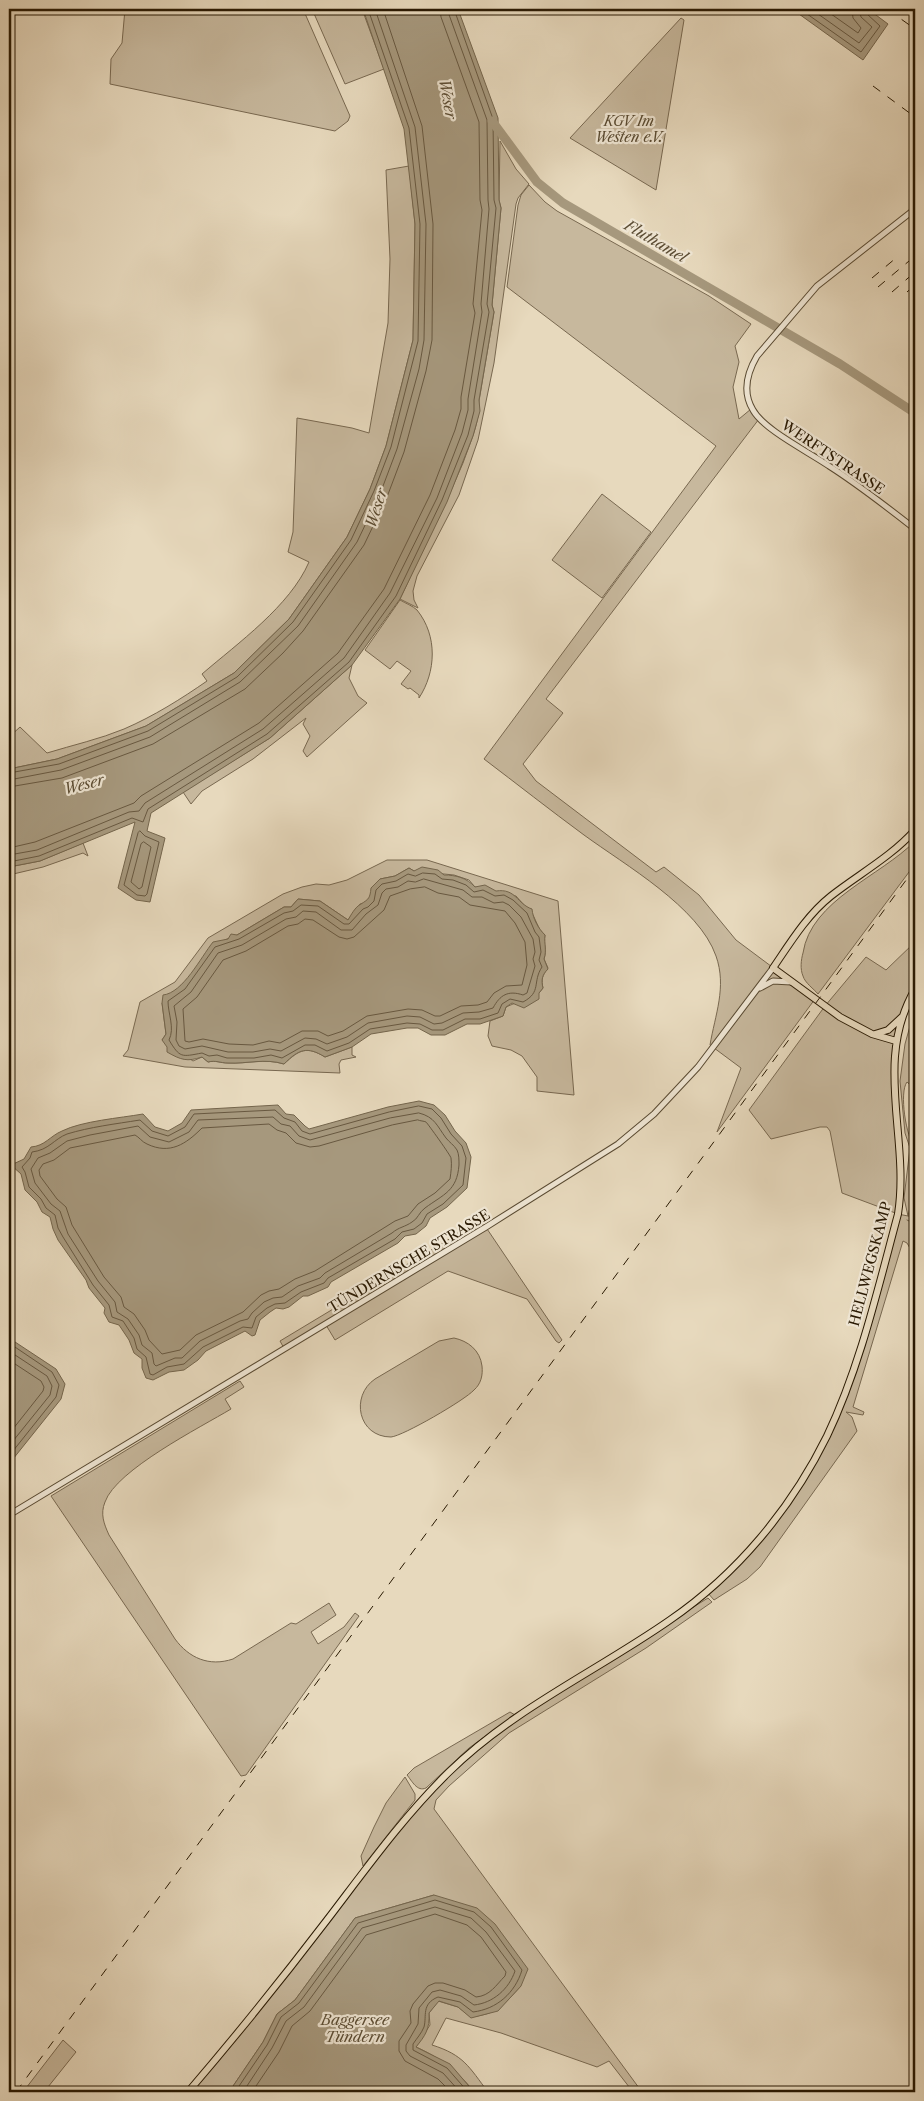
<svg xmlns="http://www.w3.org/2000/svg" width="924" height="2101" font-family="'Libre Caslon Text',serif">
  <style>
    .green { fill: #c7b89d; stroke: #786850 }
    .water { fill: #a6987d; stroke: #74654c }
    .lines { fill: none; stroke-linecap: round; stroke-linejoin: round }
    .shore { stroke: #685840; stroke-width: 1 }
    .stream { stroke: #74654c; stroke-width: 1 }
    .river { stroke: #a6987d; stroke-width: 9 }
    .minor-casing { stroke: #584931; stroke-width: 7 }
    .major-casing { stroke: #291902; stroke-width: 8 }
    .minor { stroke: #efe6d4; stroke-width: 5 }
    .major { stroke: #e7d9bd; stroke-width: 6 }
    .rail { stroke: #291902; stroke-width: 1; stroke-dasharray: 9 9; stroke-linecap: butt }
    .labels { text-anchor: middle; dominant-baseline: central; stroke-width: 4.5; stroke-linejoin: round; paint-order: stroke }
    .park-label { font-size: 14px; font-style: italic; fill: #584930; stroke: #efe6d4 }
    .street-label { font-size: 14px; fill: #291902; stroke: #efe6d4 }
    .water-label { font-size: 15px; font-style: italic; fill: #5b4c33; stroke: #efe6d4 }
  </style>
  <rect width="100%" height="100%" fill="#e7d9bd"/>
  <filter id="stains"><feTurbulence type="fractalNoise" baseFrequency=".004" numOctaves="4"/><feColorMatrix values="0 0 0 0 .2 0 0 0 0 .09 0 0 0 0 .02 0 0 0 .5 -.17"/></filter>
  <radialGradient id="worn" r=".72"><stop offset=".6" stop-color="#630" stop-opacity="0"/><stop offset="1" stop-color="#630" stop-opacity=".3"/></radialGradient>
  <path class="green" d="M125,9H303L350,116L348,121L335,131L110,84L111,59L122,43Z
    M312,9H362L384,69L345,84Z
    M681,18L684,20L656,190L570,138Z
    M500,141L516,169L529,184L518,198L516,204L494,363L478,440L459,495L417,576L413,591L414,600L418,608L400,599C421,553 444,509 463,463C470,443 480,422 479,401L494,312L492,305L501,208L499,200Z
    M409,166L415,224L413,340L386,446L370,489L347,537L289,619L234,673L146,726L57,759L9,769V737L20,727L47,753C73,745 100,739 124,729C154,716 181,699 207,681L202,674C238,643 290,606 309,562L288,552L293,532L297,418L352,428L369,433L388,323L390,259L386,170Z
    M529,185L545,202L557,211L709,296L751,324L735,346L739,362L733,387L739,419L751,409L759,419L546,699L563,713L523,764L536,781L656,872L664,867L699,895L736,940L815,999L717,1132L741,1068L710,1045C715,1015 727,987 716,956C699,907 625,865 584,835C550,810 517,784 484,759L716,446L507,287L518,205L521,195Z
    M602,494L651,532L602,598L552,560Z
    M400,600C405,603 413,606 417,610C438,636 436,672 419,698V695L410,688L408,689L401,684L411,671L397,661L390,669L365,650Z
    M352,665L349,678L358,696L367,703L307,757L303,751L310,736L303,724L306,718L253,759L202,791L191,804L183,792L270,738Z
    M915,841V864L818,994C814,989 805,983 803,976C800,969 801,960 803,953C811,900 881,876 915,841Z
    M83,843L88,856L83,853L43,867L9,875V867L40,861Z
    M387,860H427L558,901L574,1095L537,1091V1077L522,1056L511,1050L492,1046L488,1036L490,1021L503,1016L506,1007L539,993L543,988C541,980 542,975 548,968L544,959C547,950 543,944 545,935L540,930L533,915L516,896L475,887L469,880L454,875L414,871L409,868L395,876L380,879L370,897L365,903L360,904L348,920L320,901L298,899L291,907H284L237,935L220,942L182,986L162,1003L166,1034L162,1040L193,1061L202,1057L208,1062C216,1060 220,1063 228,1063C247,1064 265,1058 284,1064C300,1049 307,1046 325,1057L352,1047V1055L356,1057L341,1060L339,1064L340,1073L185,1067L123,1056L128,1050L140,1002L175,982L208,938L283,894L302,887L316,884L329,885L347,880Z
    M915,942V989L895,1040L901,1161L898,1214L842,1193L830,1131L827,1127H820L771,1139L749,1110L825,1006L866,957L886,970Z
    M915,1008V1089L907,1082C899,1092 906,1138 915,1147V1186L908,1216L915,1218V1257L907,1243L903,1241L853,1407L864,1412L863,1415L846,1412L852,1417L857,1431L760,1567L747,1579L714,1600L707,1592L774,1523L827,1437L852,1372L898,1214L908,1216L904,1198L910,1148L905,1133L900,1081L905,1044Z
    M479,1217L562,1340L559,1343L556,1341L527,1299L448,1271L335,1340L326,1325L285,1350L280,1341L451,1238Z
    M454,1338C468,1341 480,1350 482,1366C483,1375 481,1384 474,1390C465,1400 403,1436 391,1437C358,1437 350,1396 375,1379L439,1341Z
    M240,1381L244,1387L225,1399L231,1409C201,1427 116,1470 105,1502C100,1514 104,1524 109,1535L175,1639C189,1658 209,1667 233,1659L291,1623L296,1624L329,1603L336,1615L311,1632L318,1644L344,1627L355,1613L359,1616L246,1775L241,1776L51,1496Z
    M708,1598L712,1602L646,1648L509,1733L449,1786L436,1800L434,1809L642,2092H633L609,2061L597,2067L501,2033L446,2018L432,2045C464,2055 469,2067 488,2092H474C459,2072 439,2057 416,2047L430,2025L429,2013L438,2001L458,2007L471,2017C500,2013 502,2006 521,1986L434,1895L355,1918L295,2000L277,2014L263,2042L229,2092H188L378,1853L465,1757L557,1691Z
    M510,1712L515,1715L469,1748L426,1788C417,1792 412,1781 407,1775L414,1768Z
    M405,1777L415,1794V1800L363,1866L361,1856L374,1827L386,1803Z
    M63,2040L76,2052L44,2092H23Z"/>
  <path class="water" d="M363,9H458L498,118L499,200L501,208L492,305L494,312L479,400L480,411L473,436L447,502L400,599L352,665L270,738L151,813L147,831L165,838L150,902L136,900L118,888L135,822L40,861L9,867V769L57,759L146,726L234,673L289,619L347,537L370,489L386,446L413,340L415,224L404,129Z
    M792,9H868L888,24L863,60Z
    M422,867L438,870L444,875C456,875 467,878 475,887L485,885L496,891C516,888 517,904 532,909C533,919 538,928 545,935C544,944 547,950 544,959L548,969C542,975 541,980 543,988L539,993V999L524,1008L512,1003L506,1007L503,1016L480,1024H467L445,1035H431L418,1028H407L371,1034L352,1047L325,1057C307,1046 299,1049 284,1064C265,1058 247,1064 228,1063C220,1063 216,1060 208,1062L202,1057C187,1062 181,1060 167,1052V1047L162,1040L166,1034L162,1003L163,995C183,993 201,957 213,942L228,939L231,934L237,935L284,907H291L298,899L320,901L348,920C351,915 355,907 361,904C369,899 370,898 371,888L380,879L395,876L409,868L414,871Z
    M419,1101L434,1105L445,1115L455,1131L466,1143L471,1157L467,1188L447,1207L430,1218L426,1226L416,1234L405,1236L398,1243L331,1282L328,1287L308,1296H303L289,1307L283,1309L276,1308L270,1312L260,1320L255,1335L252,1336L245,1331L206,1351L198,1360L184,1370L169,1372L153,1380L146,1378L142,1368V1359L134,1353L129,1340L119,1325L109,1322L104,1313L105,1308L89,1288L86,1280L58,1240L53,1229L50,1217L42,1212L37,1202L25,1190L21,1174L11,1165L24,1159L31,1147C45,1146 50,1136 62,1131C82,1121 120,1118 143,1114L155,1127L168,1131L182,1123L191,1110L278,1105L286,1114L294,1115L305,1126L309,1129L388,1107Z
    M9,1338L56,1369L65,1384L61,1399L9,1464Z
    M434,1895L477,1908L495,1924L528,1969L521,1986L498,2011L471,2018L458,2007L439,2001L429,2013C430,2029 425,2036 416,2047L450,2064L474,2092H229L263,2042L277,2014L295,2000L355,1918Z"/>
  <g class="lines">
    <path class="shore" d="M800,9L861,52L880,26L867,14L865,9
      M811,9L859,43L872,27L861,17L859,9
      M824,9L858,33L861,28L853,18L852,9
      M9,773L59,764L148,731L237,677L293,622L351,540L374,491L391,447L418,341L420,224L409,128L368,9
      M9,780L61,770L150,737L240,682L298,626L357,542L380,494L397,449L419,369L424,340L426,224L415,127L375,9
      M9,787L62,778L153,744L245,689L283,653L303,631L364,545L387,497L404,452L426,371L432,340L433,224L422,126L383,9
      M140,831L145,836L159,842L147,894L145,896L137,895L124,885L138,833Z
      M144,842L151,847L142,887L139,889L131,882L141,844Z
      M9,848L35,842L134,803L141,796L259,723L338,653L384,589L430,495L455,430L461,409V397L475,313L473,304L482,210L480,200L479,122L441,17L440,9
      M9,855L37,850L129,812L139,811L145,803L263,729L344,658L390,593L437,498L462,433L468,410V399L482,312L481,304L489,209L488,200L487,120L447,9
      M9,862L39,856L132,818L143,822L148,809L267,734L349,662L396,596L442,500L468,435L474,411V400L489,312L487,304L496,208L494,200L493,119L454,9
      M423,873L435,874L442,879L453,880L466,885L474,892L483,890L495,896L504,895L513,900L527,913L535,932L539,937L541,952L539,960L542,967C532,982 542,992 523,1002L510,999L502,1004L498,1013L480,1019H465L443,1030H432L420,1024L407,1023L370,1029L349,1043L327,1051L315,1045H305L282,1058L271,1055L254,1058H227L217,1055L209,1056L202,1053C181,1057 180,1058 169,1040C175,1028 168,1014 168,1001L185,989L215,947L239,939L284,913L293,911L301,905L318,906L344,924H349L363,909L368,907L374,901L376,890L382,884L396,881L408,874L415,876Z
      M424,879L463,890L472,897H482L494,903L503,902L509,905L521,917L533,939L535,952L533,959L535,966L527,993L523,995C508,990 500,995 493,1008L479,1012L463,1013L442,1023L434,1024L420,1017L407,1016L368,1023L347,1037L327,1044L316,1039L305,1038L281,1051L270,1049L253,1052H228L202,1046L185,1049L179,1046L176,1040L177,1022L174,1006L191,992L218,953L242,945L286,919L296,917L303,911L316,912L341,930H352L366,914L378,905L382,893L386,889L398,887L408,881L415,882Z
      M425,887L438,893L459,897L470,905L505,911L515,923L525,942L527,965L522,985L506,986L494,993L487,1002L478,1005L461,1006L440,1016H435L422,1010L408,1009L367,1016L343,1031L328,1036L318,1031H302L280,1043L269,1041L253,1045L229,1044L203,1039L189,1042L185,1041L183,1009L197,997L223,960L246,951L288,926L298,924L305,919L313,920L339,937L347,939L354,937L384,910L390,896L410,889Z
      M419,1106L432,1109L441,1118L451,1134L462,1146L466,1158L463,1185L443,1204L427,1214L422,1223L414,1229L402,1232L395,1239L328,1278L324,1283L301,1292L285,1303L275,1304L267,1308L256,1317L252,1328L243,1327L203,1347L184,1364L167,1367L153,1375L150,1374L146,1357L137,1349L134,1338L123,1321L112,1317L109,1305L93,1285L63,1237L58,1228L55,1215L46,1208L41,1199L29,1187L25,1172L22,1167L30,1158L32,1152C49,1150 54,1139 67,1134C90,1127 115,1124 140,1120L152,1131L168,1136L185,1127L194,1114L275,1110L284,1118L295,1122L302,1131L310,1134L389,1112Z
      M419,1113C435,1117 437,1126 446,1138C449,1142 454,1145 457,1150C459,1154 459,1160 459,1165C457,1191 444,1194 425,1208C419,1212 418,1219 412,1222C405,1227 399,1227 392,1233L325,1273L320,1278L298,1286L282,1297L273,1298L264,1302L252,1313L248,1319L240,1321L200,1341L182,1358H175L156,1366L154,1364L152,1353L142,1345L139,1335L128,1319L117,1312L115,1302L98,1281L68,1234L60,1211L51,1204L35,1183L31,1169L38,1158L50,1153L67,1141L90,1135L138,1126L150,1137L169,1142L189,1132L198,1120L273,1117L281,1124L290,1126L299,1136L310,1140L390,1118Z
      M418,1120C420,1121 424,1121 426,1122C428,1124 451,1156 451,1158C452,1165 451,1172 450,1179L435,1193L418,1204L408,1216L395,1221L315,1271L295,1279L279,1289L269,1291L261,1295L243,1312L196,1335L180,1350L162,1354L149,1340L145,1330L134,1314L124,1307L121,1297L104,1277L72,1225L66,1207L57,1199L40,1176L39,1170L43,1164L54,1160L70,1148L135,1135C139,1137 142,1142 147,1144C170,1155 186,1144 202,1128L269,1124L277,1130L286,1133L296,1143L310,1147L319,1146L392,1125Z
      M9,1343L52,1372L59,1385L56,1397L9,1456
      M9,1351L47,1376L52,1386L50,1395L9,1446
      M9,1360L41,1381L44,1387L43,1391L9,1434
      M235,2092L267,2045L281,2017L299,2003L358,1923L435,1900L474,1912L491,1927L522,1970C515,1993 497,2009 473,2012L460,2002L438,1997C421,2004 427,2016 424,2027C421,2034 417,2038 413,2044V2050L447,2068L468,2092
      M243,2092L272,2048L286,2021L304,2007L362,1928L435,1907L471,1918L486,1932L515,1971C509,1989 493,2003 474,2005L461,1996L440,1990L432,1992L419,2008L418,2024L406,2045V2051L410,2056L443,2073L460,2092
      M252,2092L279,2052L292,2026L310,2011L366,1935L435,1914L467,1925L481,1937L506,1972L505,1976C496,1985 490,1996 476,1997L465,1990L443,1983H435L428,1986L413,2004L410,2011L411,2023L399,2041V2051L405,2061L438,2079L451,2092"/>
    <path class="stream" d="M907,1220L915,1224
      M912,2092L915,1977"/>
    <path class="river" d="M492,121L537,182L563,203L840,364L915,413"/>
    <defs>
      <path id="minor" d="M915,209L817,286L757,356C747,373 742,392 753,410C764,430 809,452 829,466C859,485 887,507 915,529
        M760,988L773,981L791,982
        M9,1515L486,1227L618,1144L654,1114L698,1067L773,968"/>
      <path id="major" d="M875,1034L888,1030L902,1017
        M896,1041L872,1034L840,1017L773,968C790,943 807,915 831,896C859,874 891,857 915,830
        M188,2092C236,2036 282,1979 327,1920C366,1869 403,1817 449,1772C513,1709 597,1671 670,1620C737,1574 791,1509 827,1436C860,1367 878,1288 898,1214C910,1137 873,1062 915,989"/>
    </defs>
    <use href="#minor" class="minor-casing"/>
    <use href="#major" class="major-casing"/>
    <use href="#minor" class="minor"/>
    <use href="#major" class="major"/>
    <path class="rail" d="M887,9L915,29
      M873,86L915,117
      M872,278L896,258
      M878,287L915,256
      M892,292L915,272
      M907,292L915,285
      M913,317L915,315
      M16,2092L915,868"/>
  </g>
  <g class="labels">
    <g class="park-label">
      <text x="629" y="121">KGV Im<tspan x="629" dy="16">Westen e.V.</tspan></text>
    </g>
    <g class="street-label">
      <text transform="translate(833 457) rotate(34)">WERFTSTRASSE</text>
      <text transform="translate(409 1261) rotate(-31)">TÜNDERNSCHE STRASSE</text>
      <text transform="translate(870 1264) rotate(-75)">HELLWEGSKAMP</text>
    </g>
    <g class="water-label">
      <text transform="translate(448 99) rotate(80)">Weser</text>
      <text transform="translate(656 241) rotate(30)">Fluthamel</text>
      <text transform="translate(376 508) rotate(-72)">Weser</text>
      <text transform="translate(84 784) rotate(-14)">Weser</text>
      <text x="355" y="2019">Baggersee<tspan x="355" dy="17">Tündern</tspan></text>
    </g>
  </g>
  <rect width="924" height="2101" fill="none" stroke="#e7d9bd" stroke-width="30"/>
  <rect x="10" y="10" width="904" height="2081" fill="none" stroke="#291902" stroke-width="2.5"/>
  <rect x="15" y="15" width="894" height="2071" fill="none" stroke="#291902"/>
  <rect width="100%" height="100%" filter="url(#stains)"/>
  <rect width="100%" height="100%" fill="url(#worn)"/>
</svg>
